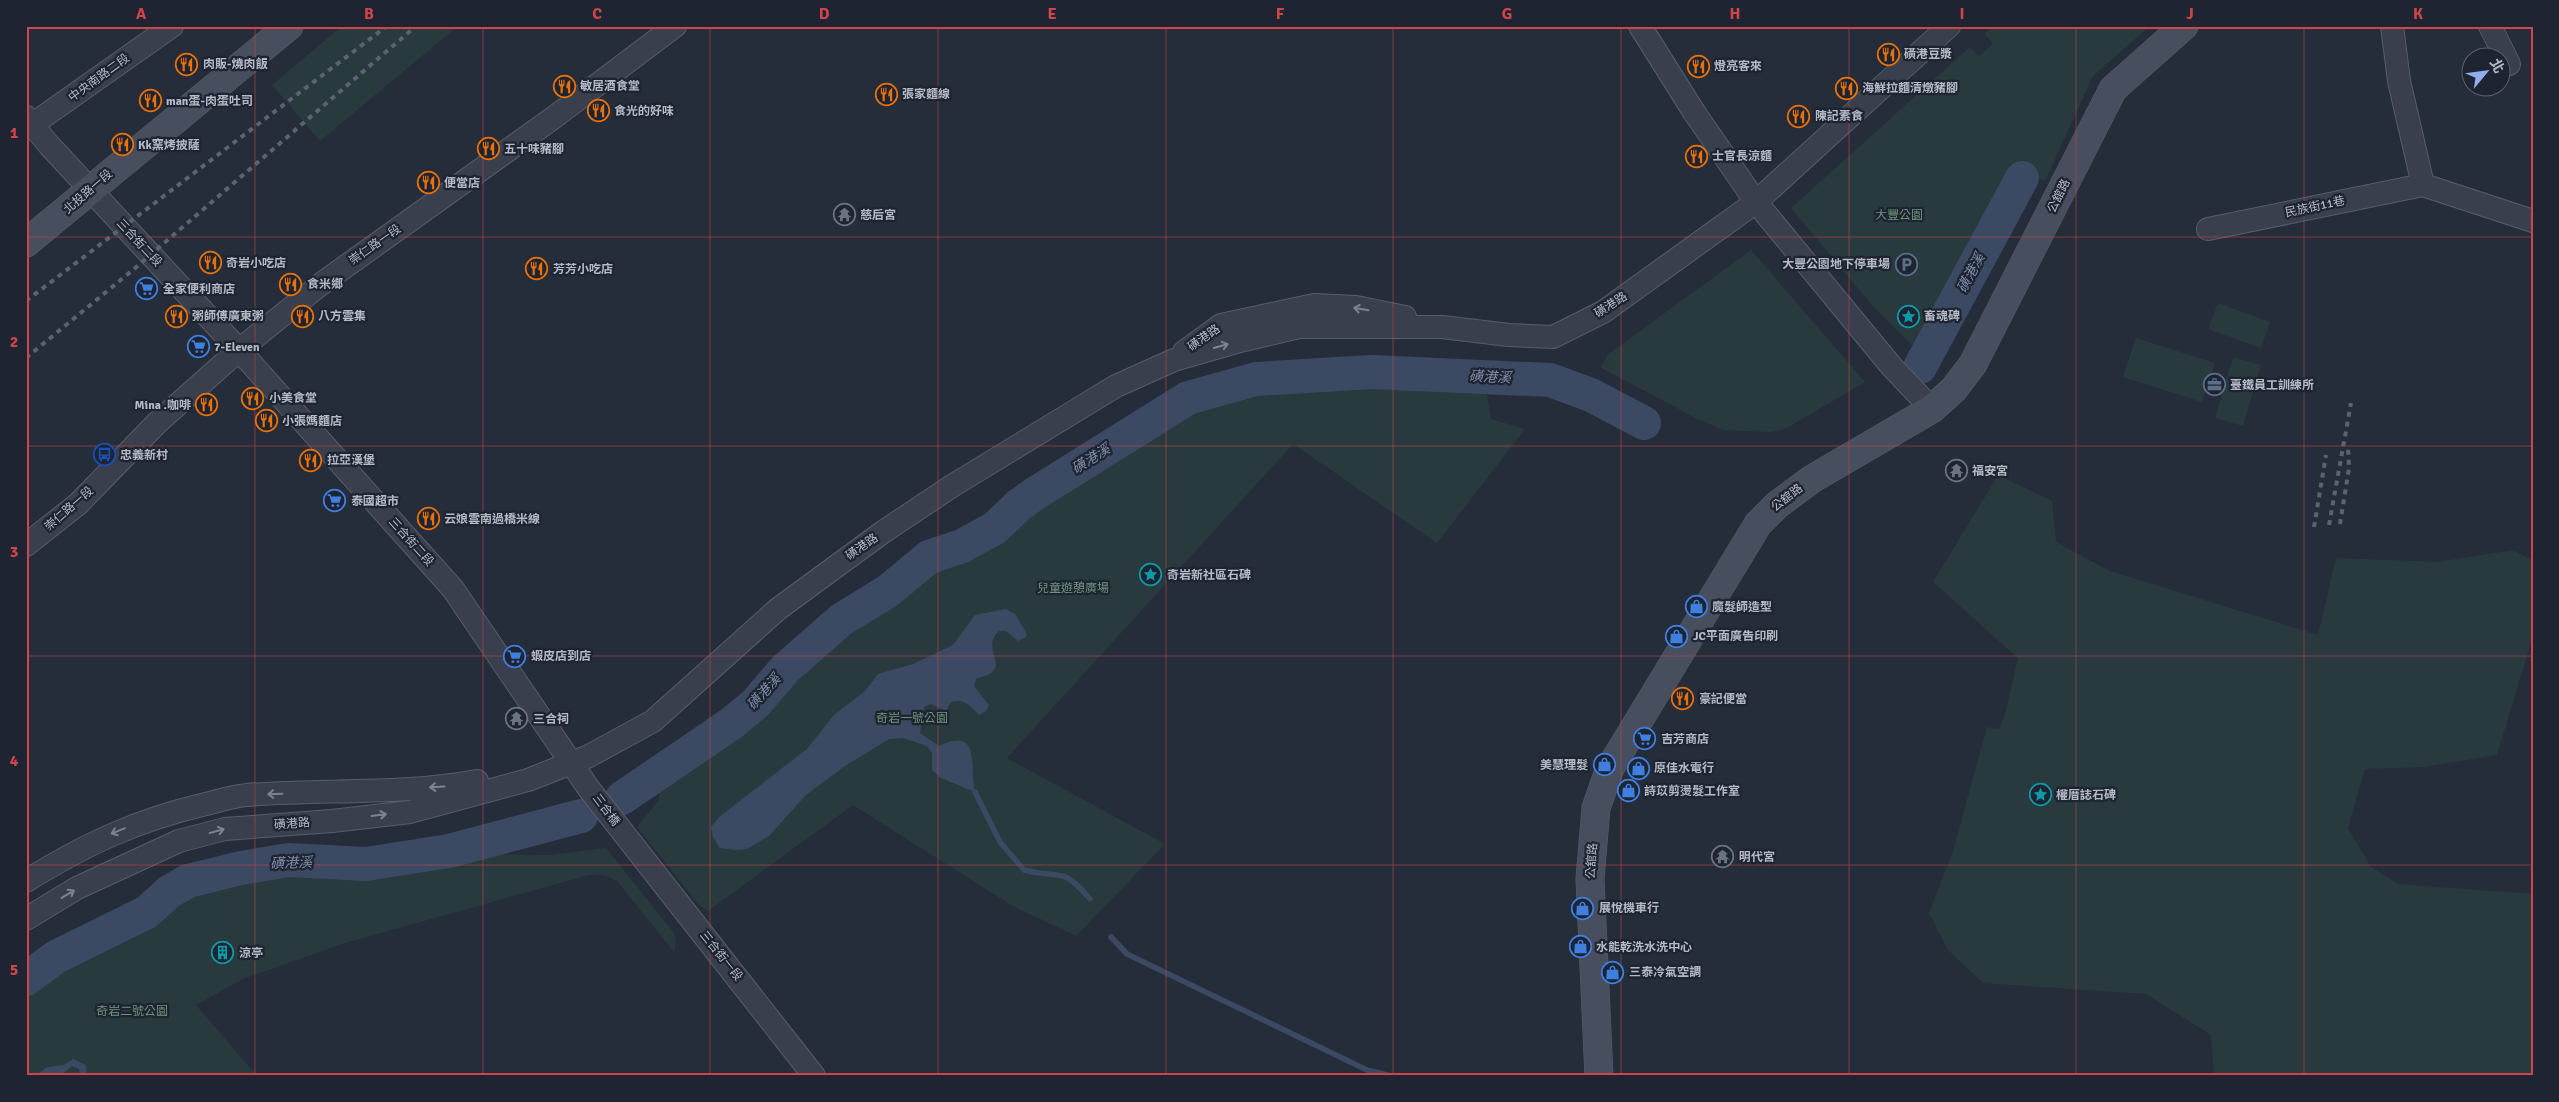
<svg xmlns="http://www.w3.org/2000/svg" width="2559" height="1102" font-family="Signika,'Noto Sans TC',sans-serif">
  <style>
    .green { fill: #283a3d }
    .water { fill: #3c4963 }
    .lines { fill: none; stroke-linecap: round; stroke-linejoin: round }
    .stream { stroke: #3c4963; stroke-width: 5.5 }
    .river { stroke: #3c4963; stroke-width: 34 }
    .street-casing { stroke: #575d6a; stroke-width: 24 }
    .secondary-casing { stroke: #575d6a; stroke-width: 29 }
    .street { stroke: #393f4c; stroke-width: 22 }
    .secondary { stroke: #474e5e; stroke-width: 28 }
    .rail { stroke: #5b6372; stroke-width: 4; stroke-dasharray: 5 5; stroke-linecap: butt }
    .oneway { stroke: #7d8390 }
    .grid { fill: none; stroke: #cf4548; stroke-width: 1; stroke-opacity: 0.55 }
    .labels { text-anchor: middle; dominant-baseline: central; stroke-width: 4.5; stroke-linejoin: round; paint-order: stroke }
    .poi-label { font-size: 12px; font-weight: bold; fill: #b5bac7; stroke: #1e2431; text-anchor: start }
    .street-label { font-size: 12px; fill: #b5bac7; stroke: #1e2431 }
    .park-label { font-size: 12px; fill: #6e967b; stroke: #1e2431 }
    .water-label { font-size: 14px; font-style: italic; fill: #7f8eac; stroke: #1e2431 }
    .neatline { fill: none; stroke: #cf4548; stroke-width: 2 }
    .grid-label { font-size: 16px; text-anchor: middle; font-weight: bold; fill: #cf4548 }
  </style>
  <rect width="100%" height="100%" fill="#252d3b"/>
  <path class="green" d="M342,26H458L320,141L272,85Z
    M1993,26H2150L2093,76L2045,181L2010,164L1918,351L1871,304L1791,208L1970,47L1979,56L1993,44L1985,34Z
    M1751,250L1865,382L1787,428L1771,432L1723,430L1696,418L1601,368L1607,355Z
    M2218,303L2270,322L2261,348L2208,329Z
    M2136,338L2215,363L2202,402L2123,377Z
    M2233,357L2261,365L2243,426L2215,418Z
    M1337,384L1487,394L1491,419L1525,429L1437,543L1293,444L1007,758L1165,844L1076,936L1011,905L853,805L708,911L699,905L637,827L659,800V789L681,774L694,761L752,721L793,676L822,653L903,600L938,569L966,554L985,548L1000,539L1031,508L1185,408C1239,388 1281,387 1337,384Z
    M1998,475L2052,501L2056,542L2110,571L2318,635L2336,558L2438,562L2513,550L2533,561V636L2497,755L2424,767L2365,769L2348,828L2371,867L2398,884L2533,894V1076H2214L2211,1035L2146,994L1983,983L1948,950L1929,913L1953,851L1987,727L1999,729L2005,715L2018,658L1933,582Z
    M606,848L674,933L676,940L674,952L617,881C605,874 598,873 585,876L345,943L243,979L196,1005L257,1076H26V990L151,929L183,901L197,892L246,879L287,873L366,870L391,855L424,849L479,854L551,855Z"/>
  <path class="water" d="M1006,609L1015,614L1027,634L1025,638L1018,641L1006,631H999C981,647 1006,662 991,673C987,676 980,677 976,679L974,686L989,705L986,711L979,715C970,706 965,698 951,702L946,711L931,704L924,707L920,733L939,746C982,725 969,768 975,792L941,778L932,770V753L927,746L903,738L889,739L845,766L806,795L769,836L747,849L736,850L720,848L713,837L711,827L719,817L807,749L834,715L865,691L878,674L913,664L953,645L975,615Z
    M73,1059L86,1065L87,1076H80L79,1069L72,1066L60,1076H34L48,1067L64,1065Z"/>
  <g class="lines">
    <path class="stream" d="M975,792L1000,842L1024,870C1062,880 1060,864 1090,899
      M1111,937L1127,954L1367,1070L1391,1076"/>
    <path class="river" d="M1920,367L2022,178
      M622,798L732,723L756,703L785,669L841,620L888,591L929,557L962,546L995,528L1019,505L1036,493L1188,398L1256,379L1372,372L1550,380L1591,395L1644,423
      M26,979L56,957L147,912L169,892L188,881L241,868L289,860L366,864L449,851L581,816"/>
    <defs>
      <path id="street" d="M1640,26L1694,112L1756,202L1892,367L1932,409
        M2392,26L2399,81L2423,185
        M2490,26L2509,64
        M26,117L49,145L239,350L453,589L589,789L814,1076
        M26,129L172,26
        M2208,229L2423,185L2533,221
        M1184,352L1221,325L1314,305L1356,307L1405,317
        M26,545L78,504L158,422L239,350L321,284L553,118L675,26
        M26,881C86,844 137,820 206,804C219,801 233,796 247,795C323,789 401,795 477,781
        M26,919L77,888L179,841L225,829L332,821L410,812L528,780L589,756L653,721L778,609L883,532L952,486L1116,386L1174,360L1240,341L1299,327H1442L1509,335L1553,337L1603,312L1756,202L1949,26"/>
      <path id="secondary" d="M26,243L289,26
        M1599,1076L1590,879L1596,808L1610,768L1758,524L1777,505L1812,479L1932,409L1954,389L1973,364L2113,89L2184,26"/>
    </defs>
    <use href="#street" class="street-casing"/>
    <use href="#secondary" class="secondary-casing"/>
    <use href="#street" class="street"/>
    <use href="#secondary" class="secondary"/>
    <path class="rail" d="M26,301L387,26
      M26,358L134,269L416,26
      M2340,524L2349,468L2348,447
      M2329,525L2351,403
      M2314,527L2326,455"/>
  </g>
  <defs><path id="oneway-shaft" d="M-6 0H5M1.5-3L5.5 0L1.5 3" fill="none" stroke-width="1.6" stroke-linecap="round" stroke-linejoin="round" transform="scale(1.25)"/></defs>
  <g class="oneway">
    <use href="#oneway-shaft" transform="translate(1361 309) rotate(-171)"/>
    <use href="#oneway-shaft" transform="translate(1221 346) rotate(-16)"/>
    <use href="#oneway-shaft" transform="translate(437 787) rotate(177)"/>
    <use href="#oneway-shaft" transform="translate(275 794) rotate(178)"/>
    <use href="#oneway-shaft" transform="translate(379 815) rotate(-7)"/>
    <use href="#oneway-shaft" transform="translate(118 831) rotate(158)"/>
    <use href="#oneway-shaft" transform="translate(217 831) rotate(-15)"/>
    <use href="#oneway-shaft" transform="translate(68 894) rotate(-31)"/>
  </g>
  <path class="grid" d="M255,26V1076M483,26V1076M710,26V1076M938,26V1076M1166,26V1076M1393,26V1076M1621,26V1076M1849,26V1076M2076,26V1076M2304,26V1076M26,237H2533M26,446H2533M26,656H2533M26,865H2533"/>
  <defs>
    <symbol id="restaurant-ring" viewBox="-11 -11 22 22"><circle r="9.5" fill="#1e2431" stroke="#e8710a" stroke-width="1.5"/><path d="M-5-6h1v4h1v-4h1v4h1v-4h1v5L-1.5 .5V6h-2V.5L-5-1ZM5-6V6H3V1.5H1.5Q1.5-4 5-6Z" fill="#e8710a"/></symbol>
    <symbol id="temple-ring" viewBox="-11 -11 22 22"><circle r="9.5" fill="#1e2431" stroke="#6b7280" stroke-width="1.5"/><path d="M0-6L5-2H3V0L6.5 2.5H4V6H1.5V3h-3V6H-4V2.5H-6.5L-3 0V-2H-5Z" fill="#6b7280"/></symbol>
    <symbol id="parking-ring" viewBox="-11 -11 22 22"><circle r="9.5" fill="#1e2431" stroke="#5c6f8a" stroke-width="1.5"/><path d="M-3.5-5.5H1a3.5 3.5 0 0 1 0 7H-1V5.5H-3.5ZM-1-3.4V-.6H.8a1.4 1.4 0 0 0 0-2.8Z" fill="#5c6f8a"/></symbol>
    <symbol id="supermarket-ring" viewBox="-11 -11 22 22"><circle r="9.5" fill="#1e2431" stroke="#3f7fe0" stroke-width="1.5"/><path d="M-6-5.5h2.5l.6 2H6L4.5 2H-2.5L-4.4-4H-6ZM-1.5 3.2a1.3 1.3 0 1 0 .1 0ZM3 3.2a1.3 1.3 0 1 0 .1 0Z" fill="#3f7fe0"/></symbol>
    <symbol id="sight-ring" viewBox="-11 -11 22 22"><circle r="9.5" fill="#1e2431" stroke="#0f9aa8" stroke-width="1.5"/><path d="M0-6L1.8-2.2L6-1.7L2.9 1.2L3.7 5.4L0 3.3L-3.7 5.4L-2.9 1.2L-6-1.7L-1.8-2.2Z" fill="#0f9aa8"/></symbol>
    <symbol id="office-ring" viewBox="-11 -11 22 22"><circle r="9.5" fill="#1e2431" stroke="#5c6f8a" stroke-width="1.5"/><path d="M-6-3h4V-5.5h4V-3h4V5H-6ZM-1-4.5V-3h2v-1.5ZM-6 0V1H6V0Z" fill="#5c6f8a"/></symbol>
    <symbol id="bus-ring" viewBox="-11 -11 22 22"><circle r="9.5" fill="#1e2431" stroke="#1a4fb4" stroke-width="1.5"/><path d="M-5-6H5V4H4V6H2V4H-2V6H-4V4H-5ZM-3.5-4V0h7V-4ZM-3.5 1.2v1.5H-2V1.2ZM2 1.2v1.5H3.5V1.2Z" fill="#1a4fb4"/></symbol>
    <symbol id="shop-ring" viewBox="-11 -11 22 22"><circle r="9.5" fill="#1e2431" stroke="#3f7fe0" stroke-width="1.5"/><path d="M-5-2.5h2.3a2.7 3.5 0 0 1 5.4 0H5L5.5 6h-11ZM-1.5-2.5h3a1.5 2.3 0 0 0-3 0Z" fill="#3f7fe0"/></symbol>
    <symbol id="building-ring" viewBox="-11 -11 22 22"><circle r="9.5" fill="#1e2431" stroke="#0f9aa8" stroke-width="1.5"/><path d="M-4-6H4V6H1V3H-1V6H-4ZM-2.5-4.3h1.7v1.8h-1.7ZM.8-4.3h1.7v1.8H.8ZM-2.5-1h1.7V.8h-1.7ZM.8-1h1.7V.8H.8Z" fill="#0f9aa8"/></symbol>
  </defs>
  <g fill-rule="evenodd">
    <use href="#restaurant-ring" x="1876" y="42" width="25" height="25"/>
    <use href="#restaurant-ring" x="174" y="52" width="25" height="25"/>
    <use href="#restaurant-ring" x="1686" y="54" width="25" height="25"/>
    <use href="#restaurant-ring" x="552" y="74" width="25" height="25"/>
    <use href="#restaurant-ring" x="1834" y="76" width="25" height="25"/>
    <use href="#restaurant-ring" x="874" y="82" width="25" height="25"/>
    <use href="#restaurant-ring" x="138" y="88" width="25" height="25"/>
    <use href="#restaurant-ring" x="586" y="98" width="25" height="25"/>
    <use href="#restaurant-ring" x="1786" y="104" width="25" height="25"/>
    <use href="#restaurant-ring" x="110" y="132" width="25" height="25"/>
    <use href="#restaurant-ring" x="476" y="136" width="25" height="25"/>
    <use href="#restaurant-ring" x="1684" y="144" width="25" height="25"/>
    <use href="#restaurant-ring" x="416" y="170" width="25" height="25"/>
    <use href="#temple-ring" x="832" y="202" width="25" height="25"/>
    <use href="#restaurant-ring" x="198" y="250" width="25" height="25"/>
    <use href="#parking-ring" x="1894" y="252" width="25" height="25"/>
    <use href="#restaurant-ring" x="524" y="256" width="25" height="25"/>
    <use href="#restaurant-ring" x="278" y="272" width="25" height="25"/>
    <use href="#supermarket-ring" x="134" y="276" width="25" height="25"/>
    <use href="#restaurant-ring" x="164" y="304" width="25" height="25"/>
    <use href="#restaurant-ring" x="290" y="304" width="25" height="25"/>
    <use href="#sight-ring" x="1896" y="304" width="25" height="25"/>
    <use href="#supermarket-ring" x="186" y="334" width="25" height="25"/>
    <use href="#office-ring" x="2202" y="372" width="25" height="25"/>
    <use href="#restaurant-ring" x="240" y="386" width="25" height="25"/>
    <use href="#restaurant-ring" x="194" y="392" width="25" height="25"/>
    <use href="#restaurant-ring" x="254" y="408" width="25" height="25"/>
    <use href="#bus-ring" x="92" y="442" width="25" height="25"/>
    <use href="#restaurant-ring" x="298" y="448" width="25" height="25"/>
    <use href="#temple-ring" x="1944" y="458" width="25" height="25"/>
    <use href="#supermarket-ring" x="322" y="488" width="25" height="25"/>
    <use href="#restaurant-ring" x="416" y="506" width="25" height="25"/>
    <use href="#sight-ring" x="1138" y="562" width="25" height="25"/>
    <use href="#shop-ring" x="1684" y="594" width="25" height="25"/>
    <use href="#shop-ring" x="1664" y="624" width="25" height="25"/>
    <use href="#supermarket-ring" x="502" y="644" width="25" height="25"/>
    <use href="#restaurant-ring" x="1670" y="686" width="25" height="25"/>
    <use href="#temple-ring" x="504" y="706" width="25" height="25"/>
    <use href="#supermarket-ring" x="1632" y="726" width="25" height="25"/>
    <use href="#shop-ring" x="1592" y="752" width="25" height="25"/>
    <use href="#shop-ring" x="1626" y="756" width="25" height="25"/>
    <use href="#shop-ring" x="1616" y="778" width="25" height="25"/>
    <use href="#sight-ring" x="2028" y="782" width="25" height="25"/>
    <use href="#temple-ring" x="1710" y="844" width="25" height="25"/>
    <use href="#shop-ring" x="1570" y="896" width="25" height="25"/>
    <use href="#shop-ring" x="1568" y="934" width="25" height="25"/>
    <use href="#building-ring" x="210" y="940" width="25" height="25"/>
    <use href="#shop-ring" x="1600" y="960" width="25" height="25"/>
  </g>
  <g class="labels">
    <g class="poi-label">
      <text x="1904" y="54">磺港豆漿</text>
      <text x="203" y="64">肉販-燒肉飯</text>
      <text x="1714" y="66">燈亮客來</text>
      <text x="580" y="86">敏居酒食堂</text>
      <text x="1862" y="88">海鮮拉麵清燉豬腳</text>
      <text x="902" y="94">張家麵線</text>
      <text x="166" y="101">man蛋-肉蛋吐司</text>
      <text x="614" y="111">食光的好味</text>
      <text x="1815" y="116">陳記素食</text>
      <text x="138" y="145">Kk窯烤披薩</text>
      <text x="504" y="149">五十味豬腳</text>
      <text x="1712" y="156">士官長涼麵</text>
      <text x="444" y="183">便當店</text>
      <text x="860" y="215">慈后宮</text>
      <text x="226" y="263">奇岩小吃店</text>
      <text x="1890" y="264" text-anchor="end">大豐公園地下停車場</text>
      <text x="553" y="269">芳芳小吃店</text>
      <text x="307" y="284">食米鄉</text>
      <text x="163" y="289">全家便利商店</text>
      <text x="192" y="316">粥師傅廣東粥</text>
      <text x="318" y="316">八方雲集</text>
      <text x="1924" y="316">畜魂碑</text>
      <text x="214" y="347">7-Eleven</text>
      <text x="2230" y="385">臺鐵員工訓練所</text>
      <text x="269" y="398">小美食堂</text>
      <text x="191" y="405" text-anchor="end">Mina .咖啡</text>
      <text x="282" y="421">小張媽麵店</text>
      <text x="120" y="455">忠義新村</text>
      <text x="327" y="460">拉亞漢堡</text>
      <text x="1972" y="471">福安宮</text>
      <text x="351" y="501">泰國超市</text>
      <text x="444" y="519">云娘雲南過橋米線</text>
      <text x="1167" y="575">奇岩新社區石碑</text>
      <text x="1712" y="607">魔髮師造型</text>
      <text x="1693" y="636">JC平面廣告印刷</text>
      <text x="531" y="656">蝦皮店到店</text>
      <text x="1699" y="699">豪記便當</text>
      <text x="533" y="719">三合祠</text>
      <text x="1661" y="739">吉芳商店</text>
      <text x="1588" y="765" text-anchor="end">美慧理髮</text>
      <text x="1654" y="768">原佳水電行</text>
      <text x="1644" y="791">詩苡剪燙髮工作室</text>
      <text x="2056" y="795">權厝誌石碑</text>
      <text x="1739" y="857">明代宮</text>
      <text x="1599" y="908">展悅機車行</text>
      <text x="1596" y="947">水能乾洗水洗中心</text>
      <text x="239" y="953">涼亭</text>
      <text x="1629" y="972">三泰冷氣空調</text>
    </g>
    <g class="street-label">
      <text transform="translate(99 78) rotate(-36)">中央南路二段</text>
      <text transform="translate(88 192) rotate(-41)">北投路一段</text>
      <text transform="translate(2059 196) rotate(-64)">公舘路</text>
      <text transform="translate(2315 207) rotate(-12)">民族街11巷</text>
      <text transform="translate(139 243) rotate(47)">三合街二段</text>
      <text transform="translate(375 245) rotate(-35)">崇仁路一段</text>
      <text transform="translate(1611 305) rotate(-33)">磺港路</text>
      <text transform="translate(1204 338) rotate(-35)">磺港路</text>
      <text transform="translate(1787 498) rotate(-38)">公舘路</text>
      <text transform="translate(69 509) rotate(-41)">崇仁路一段</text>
      <text transform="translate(411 542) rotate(48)">三合街二段</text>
      <text transform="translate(862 547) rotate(-35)">磺港路</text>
      <text transform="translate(606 810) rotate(53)">三合橋</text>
      <text transform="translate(292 824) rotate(-4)">磺港路</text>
      <text transform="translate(1592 861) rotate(-86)">公舘路</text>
      <text transform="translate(721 956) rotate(51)">三合街一段</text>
    </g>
    <g class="park-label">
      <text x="1899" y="215">大豐公園</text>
      <text x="1073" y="588">兒童遊憩廣場</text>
      <text x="912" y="718">奇岩一號公園</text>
      <text x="132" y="1011">奇岩二號公園</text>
    </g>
    <g class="water-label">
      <text transform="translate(1971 273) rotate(-62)">磺港溪</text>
      <text transform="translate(1490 377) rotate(3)">磺港溪</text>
      <text transform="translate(1091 459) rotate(-32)">磺港溪</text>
      <text transform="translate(764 692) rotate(-48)">磺港溪</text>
      <text transform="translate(291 863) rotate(-2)">磺港溪</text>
    </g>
  </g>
  <rect width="2559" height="1102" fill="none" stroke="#1e2431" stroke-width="55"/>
  <g transform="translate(2486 72) rotate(61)"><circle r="24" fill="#1e2431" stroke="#5a606d"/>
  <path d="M0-4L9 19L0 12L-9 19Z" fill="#91adf0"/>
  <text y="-8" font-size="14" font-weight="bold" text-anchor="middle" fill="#b5bac7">北</text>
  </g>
  <rect x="28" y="28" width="2504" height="1046" class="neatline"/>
  <g class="grid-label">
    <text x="141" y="19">A</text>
    <text x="369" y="19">B</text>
    <text x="597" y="19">C</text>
    <text x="824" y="19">D</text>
    <text x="1052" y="19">E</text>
    <text x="1280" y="19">F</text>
    <text x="1507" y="19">G</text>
    <text x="1735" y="19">H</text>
    <text x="1962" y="19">I</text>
    <text x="2190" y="19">J</text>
    <text x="2418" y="19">K</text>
    <text x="14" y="138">1</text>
    <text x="14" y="347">2</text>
    <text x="14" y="557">3</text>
    <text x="14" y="766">4</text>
    <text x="14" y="975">5</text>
  </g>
</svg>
